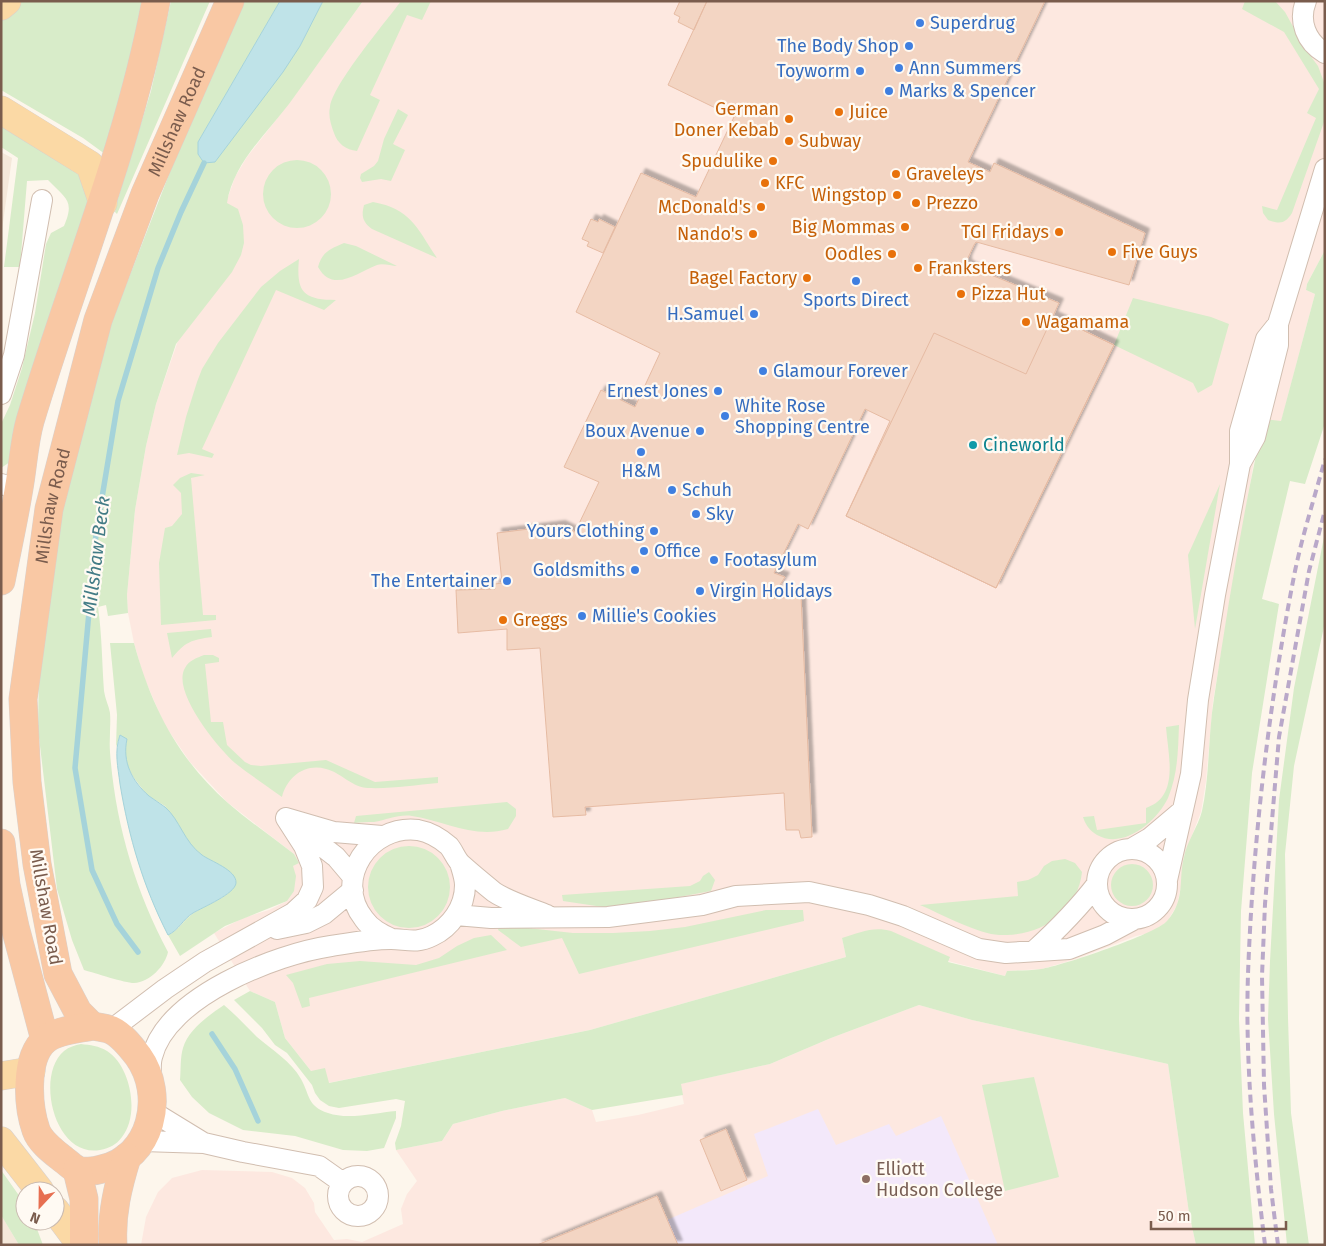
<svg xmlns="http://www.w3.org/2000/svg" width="1326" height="1246" font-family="'Fira Sans',sans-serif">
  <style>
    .residential { fill: #f5e8da }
    .commercial { fill: #fde8e0 }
    .education { fill: #f3e8fa }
    .green { fill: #d8ecc9 }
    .water { fill: #bfe3e8; stroke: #a5d3da }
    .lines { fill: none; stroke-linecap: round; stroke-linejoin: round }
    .stream { stroke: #a5d3da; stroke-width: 5.5 }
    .building { fill: #f3d5c3; stroke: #e6bba3; filter: url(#shadow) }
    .minor-casing { stroke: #d1beb0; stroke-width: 22 }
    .primary-casing { stroke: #dad1cd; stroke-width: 29 }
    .trunk-casing { stroke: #dad1cd; stroke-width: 29 }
    .minor { stroke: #fff; stroke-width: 20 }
    .primary { stroke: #fbd9a5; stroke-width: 28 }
    .trunk { stroke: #f9c8a4; stroke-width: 28 }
    .rail { stroke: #b9a8c9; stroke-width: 4; stroke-dasharray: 8 5; stroke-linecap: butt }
    .shop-dot { fill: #3f7fe0; stroke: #fffaf3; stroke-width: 2 }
    .food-dot { fill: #e8710a; stroke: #fffaf3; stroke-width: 2 }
    .culture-dot { fill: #0f9aa8; stroke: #fffaf3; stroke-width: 2 }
    .education-dot { fill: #8d6e63; stroke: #fffaf3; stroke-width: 2 }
    .labels { text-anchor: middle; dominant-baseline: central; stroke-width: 4.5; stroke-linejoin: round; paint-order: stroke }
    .shop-label { font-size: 18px; fill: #366cbe; stroke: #fffaf3; text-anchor: start }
    .food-label { font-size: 18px; fill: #c56008; stroke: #fffaf3; text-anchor: start }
    .street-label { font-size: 18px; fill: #7a5c4d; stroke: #fffaf3 }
    .culture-label { font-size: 18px; fill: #0d838f; stroke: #fffaf3; text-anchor: start }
    .education-label { font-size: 18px; fill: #785e54; stroke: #fffaf3; text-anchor: start }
    .water-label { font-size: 19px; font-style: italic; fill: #437c86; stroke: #fffaf3 }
  </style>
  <defs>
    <filter id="shadow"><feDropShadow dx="4.5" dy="-4.5" stdDeviation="1" flood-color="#0004"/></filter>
  </defs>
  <rect width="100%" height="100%" fill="#fdf6ec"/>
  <path class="residential" d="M1,152L12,158L1,237Z
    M1,1215L19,1245H1Z"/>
  <path class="commercial" d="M363,1H1325V250L1307,284L1306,290L1315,294L1281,422L1264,420L1254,461L1213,701L1206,781L1201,812L1184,856L1181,887L1177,905L1167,922L1150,933L1136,936L1076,959L1042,969L1007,971L1005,976L948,961L950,958L842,938L846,957L590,1030L328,1083L311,1071L285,1038L275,1002L250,991L214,933L243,918L269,910L287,901L293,866L298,863L294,854L227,802L190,762L164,724L143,675L134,643L128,613L127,595L135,510L146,446L156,404L235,177L247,157L287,106Z
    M919,1005L972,1020L1168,1064L1189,1213L1196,1245H141L146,1217L158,1192L172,1178L202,1170L272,1172L292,1178L305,1188L314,1203L315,1212L334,1240L347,1239L362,1242L403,1224L401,1209L407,1194L417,1181L396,1150L442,1141L453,1124L502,1111L565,1098L592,1110L596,1122L638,1115L684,1104L680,1084L770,1064L831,1038Z"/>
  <path class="education" d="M818,1109L836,1145L889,1124L896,1136L941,1116L998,1245H678L667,1220L768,1176L754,1134Z"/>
  <path class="green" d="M19,1H148L109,157L83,138L1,90V16Z
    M171,1H210L117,214L115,212L117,202L151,91Z
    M244,1H280L198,142V154L204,163L300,46L323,1H363C338,35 314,70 289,104C266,134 233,164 227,203L238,209L243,225L244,243L241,255L232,272L176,344L156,404L146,446L135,510L127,595L128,613L108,616L106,605L98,607C102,635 102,663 104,691C105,699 109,706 110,713C111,726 109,739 110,752C115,822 135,890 168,952C165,966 150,982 134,983C125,983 95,973 84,970L72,940L57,889L38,729L39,664L55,527L95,365L184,136Z
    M401,1H431L422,20L407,15L370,95L380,100L357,151C346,150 337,143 334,133C331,125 328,116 330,107C333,84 385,23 401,1Z
    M1245,1H1275L1285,12L1306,50L1318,66L1325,85L1324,122L1292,213C1285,224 1280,224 1268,220L1263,213L1262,206L1277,210L1316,118L1307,113L1319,89L1284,32L1242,9Z
    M398,109L408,115L393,144L405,150L391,181L381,179L362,182L360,178L361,174L374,166L378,161L384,139Z
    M1,121L70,161L90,191L89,208L13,460L1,468V424L10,405L22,368L35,313L46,244L51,233L64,226C75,200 66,199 48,180L27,181L20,267H4L18,158L1,147Z
    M263 194a34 34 0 1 1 68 0a34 34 0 1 1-68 0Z
    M373,202C411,209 417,228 437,258L372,229C363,222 361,217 364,205Z
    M344,243L356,246L397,266C391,266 383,263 377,265C358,272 333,294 318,267C322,252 330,249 344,243Z
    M1325,250V423L1305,484L1290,481L1262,599L1279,604L1252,773L1241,911L1239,1019L1243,1113L1255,1245H1196L1189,1213L1168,1064L972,1020L919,1005L831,1038L770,1064L681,1084L683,1095L592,1110L565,1098L502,1111L453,1124L442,1141L396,1150L395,1143L401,1126L405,1101L396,1099L339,1108L329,1106L320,1100L315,1093L312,1085L287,1053L275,1045L262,1028L234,1000L250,991L275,1002L285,1038L311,1071L325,1068L329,1083L590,1030L846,957L842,938C859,933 873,926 891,931L950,957L948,962L1005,976L1007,971C1018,970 1030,971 1041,969C1061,966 1156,934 1167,921C1186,899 1178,880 1184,857C1187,841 1198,827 1202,811C1210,774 1208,735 1214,698C1228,605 1243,511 1264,419L1281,421L1315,294L1306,290L1307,284Z
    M299,259C296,292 303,300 336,300L324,310L276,290L202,449L214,454L212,458L189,453L177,455L186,417L197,382L202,369L218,343L261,287L280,271Z
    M1133,298L1211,317L1229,324L1212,385L1198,393L1193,383L1114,345Z
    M191,473L205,475L191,478L203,615H216V620L161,625L159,563L165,528L172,526L182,514L181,493L173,485L180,478Z
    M1220,484L1195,629L1188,555Z
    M1325,532V622L1294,766L1285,854L1288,1018L1291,1113L1309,1245H1287L1274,1114L1268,1019L1270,961L1279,800L1294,688Z
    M211,629L212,637C191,640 185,642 172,658L167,633Z
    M110,643H134C151,706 178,759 228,803C249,821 272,837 294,854L299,863L293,866L296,876L294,891L287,901L225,926L180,956L168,935C178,931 183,921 191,915C205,904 228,900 236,883L231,873L201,855L190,844L169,812L165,806L147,795L134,778L127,766L120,736L116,747L117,715Z
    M204,655H213L219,658V662L205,664L211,722H223L227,745L245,762L251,765L261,766L326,760L375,782L438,777V783C415,785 391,789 368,788C353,788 340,772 326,769C305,763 287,777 282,797C267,786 250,775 235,763C218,748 171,691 185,668C189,660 197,658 204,655Z
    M1179,725C1178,750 1178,774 1168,798C1157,821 1124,850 1097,835C1090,831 1085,824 1083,817L1094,816L1097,830L1146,823V808C1180,797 1168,755 1166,727Z
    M507,802L516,809V816L508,829C474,839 445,821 412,816C399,814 387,820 374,822C367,822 361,822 354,823L356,816Z
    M368 887a41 41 0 1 1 82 0a41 41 0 1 1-82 0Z
    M1065,859L1075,863L1082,872C1078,910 1044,934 1007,935C1002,935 996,935 991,934C966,928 943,915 920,905L1018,896L1017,882L1028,880L1038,875L1044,866L1052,861Z
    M1111 885a21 21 0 1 1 42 0a21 21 0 1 1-42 0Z
    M709,872L715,880L711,891L663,900L603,907L563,901L562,895L690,886L700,881L703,876Z
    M766,910H803L804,921L579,974L562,938L521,947L498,930L499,927L510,926L573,933H613L650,931L685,927Z
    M491,935L507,950L309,998L310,1006L302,1008L293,983L286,975L327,964L360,961L416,965L439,958L457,946L474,938Z
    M224,1005C236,1015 246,1026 257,1037C272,1050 291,1061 301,1079C310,1095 307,1106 328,1113C348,1120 375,1113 396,1111V1118L384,1148L367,1151L343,1150L295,1136L243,1130L209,1113L192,1097L180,1080C181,1070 180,1058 183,1048C188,1030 209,1015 224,1005Z
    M81,1044C90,1045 99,1046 107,1051C131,1066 140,1115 122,1137C116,1145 110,1148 100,1150C54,1158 35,1075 64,1051C69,1047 75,1045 81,1044Z
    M1034,1077L1059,1177L1005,1191L982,1085Z
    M1,1170L25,1204V1221H34L43,1245H19L1,1215Z"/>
  <path class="water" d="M280,1H323L300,46L283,72L215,162L204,163L198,154V142Z
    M120,735L127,739C122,762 132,781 149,796C154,800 160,803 165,807C180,820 184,842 202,855C210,861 237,870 236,883C235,894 203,907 193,913C183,919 179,930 168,935C143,886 129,838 120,784C118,767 114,752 120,735Z"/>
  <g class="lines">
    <path class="stream" d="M138,952L117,924L92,870L75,768L96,534L118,401L158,268L181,212L204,163
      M212,1034L235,1069L258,1121"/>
  </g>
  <path class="building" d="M707,1H1045L968,162L990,172L994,163L1145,233L1129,285L980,243L976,242L974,245L967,260V264L972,267L1059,303L1053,316L1114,345L996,588L846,516L890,421L865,409L808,529L798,524L774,573L785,577L771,599L801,596L812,837L801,838L799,830H786L784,793L585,807L586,815L553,817L540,648L507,650V629L458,633L456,590L495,589V584L502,583L497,533L561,525L575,532L599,482L564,467L601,390L635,407L660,353L576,312L641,173L696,197L734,117L668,85Z
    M707,1L694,30L678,22L680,17L674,14L680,1Z
    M591,219L598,222L599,219L615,227L603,253L587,246L589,242L582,239Z
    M1053,316L1114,345L996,588L846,516L934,333L1026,374Z
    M726,1129L747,1180L721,1191L700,1140Z
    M657,1196L678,1245H537Z"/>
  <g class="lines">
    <defs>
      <path id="minor" d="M1306,1C1298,21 1306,42 1325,53
        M1,394L14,355L42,200
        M1241,462L1255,437L1278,345V324L1325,169
        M1,484L19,489
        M286,818L334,832L382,836
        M296,826L336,857L353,877
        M1131,849L1150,838L1182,811
        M1097 884a35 35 0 1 1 70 0a35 35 0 1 1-70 0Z
        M1167,880L1191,774L1198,700L1215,595L1240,464V431L1266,339L1278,324
        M456,915L491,918L608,917L702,905L736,896L809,892L869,905L903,916L979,949L1006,953L1069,949L1105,935L1135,919
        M277,929L306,923L324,914L353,890
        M392,939C381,934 371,929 364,919C332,879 370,824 418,830C429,832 441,839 449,846C454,852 456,860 462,865C472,874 483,883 494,892C507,901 532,909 547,915
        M1034,951C1057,930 1078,909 1097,884
        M111,1030L165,989L205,962L293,913L307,900L313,887L312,866L304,846L286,818
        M151,1079C151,1072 150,1064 152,1057C166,997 276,954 331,946C350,943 371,939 391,939C406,939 416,944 432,936C451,927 465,907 465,885C465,878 462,870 460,863
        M153,1112L202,1142
        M143,1141L204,1143L243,1152L319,1166L343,1183
        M338 1196a20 20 0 1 1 40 0a20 20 0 1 1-40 0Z"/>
      <path id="primary" d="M1,6L7,1
        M1,110L90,165L103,203
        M1,1076L31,1071
        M1,1141L40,1191
        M55,1210L81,1245"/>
      <g id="trunk">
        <path d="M1,581C7,550 14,519 19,488C23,466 24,442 30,421C72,281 129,145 156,1"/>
        <path d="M1,843L6,885L15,927L45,1040"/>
        <path id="s1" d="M92,1026L78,1012L58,974L37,864L27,782L23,699L49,509L98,320L145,194L230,1"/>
        <path d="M92,1026C98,1027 106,1028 111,1030C122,1035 131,1047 138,1056C166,1095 152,1158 102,1169C95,1171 82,1173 76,1169C72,1167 68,1163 64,1160C54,1152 40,1142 36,1130C28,1107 24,1058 45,1040C57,1030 78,1029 92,1026Z"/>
        <path d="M77,1170L84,1199V1245"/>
        <path d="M113,1245C111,1214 118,1186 127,1157"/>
      </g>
    </defs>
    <use href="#minor" class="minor-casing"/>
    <use href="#primary" class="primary-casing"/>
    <use href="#trunk" class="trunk-casing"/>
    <use href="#minor" class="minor"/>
    <use href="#primary" class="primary"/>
    <use href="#trunk" class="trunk"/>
    <path class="rail" d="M1265,1245C1254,1156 1245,1064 1248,974C1253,839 1269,703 1295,571C1303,533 1315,496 1325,459
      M1278,1245L1271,1189L1264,1085L1262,976L1265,904L1279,737L1309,571L1325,510"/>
  </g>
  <g class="shop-dot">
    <circle cx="920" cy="23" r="5"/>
    <circle cx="909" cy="46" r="5"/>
    <circle cx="899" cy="68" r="5"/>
    <circle cx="860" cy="71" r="5"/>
    <circle cx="889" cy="91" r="5"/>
    <circle cx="856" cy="281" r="5"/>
    <circle cx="754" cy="314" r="5"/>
    <circle cx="763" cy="371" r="5"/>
    <circle cx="718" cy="391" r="5"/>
    <circle cx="725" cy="416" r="5"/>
    <circle cx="700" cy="431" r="5"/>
    <circle cx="641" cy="452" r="5"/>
    <circle cx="672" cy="490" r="5"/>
    <circle cx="696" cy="514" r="5"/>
    <circle cx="654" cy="531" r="5"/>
    <circle cx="644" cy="551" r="5"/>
    <circle cx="714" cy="560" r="5"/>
    <circle cx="635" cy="570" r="5"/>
    <circle cx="507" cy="581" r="5"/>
    <circle cx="700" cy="591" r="5"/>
    <circle cx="582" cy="616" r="5"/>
  </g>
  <g class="food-dot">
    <circle cx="839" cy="112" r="5"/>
    <circle cx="789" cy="119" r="5"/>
    <circle cx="789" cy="141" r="5"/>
    <circle cx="773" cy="161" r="5"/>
    <circle cx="896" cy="174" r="5"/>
    <circle cx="765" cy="183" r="5"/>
    <circle cx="897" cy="195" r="5"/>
    <circle cx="916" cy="203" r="5"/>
    <circle cx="761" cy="207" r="5"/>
    <circle cx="905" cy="227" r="5"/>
    <circle cx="1059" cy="232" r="5"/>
    <circle cx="753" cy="234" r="5"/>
    <circle cx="1112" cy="252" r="5"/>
    <circle cx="892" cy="254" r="5"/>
    <circle cx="918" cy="268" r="5"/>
    <circle cx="807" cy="278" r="5"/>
    <circle cx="961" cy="294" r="5"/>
    <circle cx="1026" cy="322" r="5"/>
    <circle cx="503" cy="620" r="5"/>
  </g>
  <circle class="culture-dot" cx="973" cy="445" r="5"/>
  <circle class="education-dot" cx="866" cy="1179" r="5"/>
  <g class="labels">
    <g class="shop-label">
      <text x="930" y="23">Superdrug</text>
      <text x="899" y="46" text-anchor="end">The Body Shop</text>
      <text x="909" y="68">Ann Summers</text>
      <text x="850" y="71" text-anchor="end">Toyworm</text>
      <text x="899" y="91">Marks &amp; Spencer</text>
      <text x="856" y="300" text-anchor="middle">Sports Direct</text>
      <text x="744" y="314" text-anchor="end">H.Samuel</text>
      <text x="773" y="371">Glamour Forever</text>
      <text x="708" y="391" text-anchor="end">Ernest Jones</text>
      <text x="735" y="406">White Rose<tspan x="735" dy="21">Shopping Centre</tspan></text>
      <text x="690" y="431" text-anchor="end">Boux Avenue</text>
      <text x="641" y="471" text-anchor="middle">H&amp;M</text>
      <text x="682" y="490">Schuh</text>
      <text x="706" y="514">Sky</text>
      <text x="644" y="531" text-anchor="end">Yours Clothing</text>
      <text x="654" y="551">Office</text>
      <text x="724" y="560">Footasylum</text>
      <text x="625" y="570" text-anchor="end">Goldsmiths</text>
      <text x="497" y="581" text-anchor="end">The Entertainer</text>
      <text x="710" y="591">Virgin Holidays</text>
      <text x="592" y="616">Millie's Cookies</text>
    </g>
    <g class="food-label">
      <text x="779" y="109" text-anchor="end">German<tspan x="779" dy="21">Doner Kebab</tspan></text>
      <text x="849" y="112">Juice</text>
      <text x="799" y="141">Subway</text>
      <text x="763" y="161" text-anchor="end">Spudulike</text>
      <text x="906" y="174">Graveleys</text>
      <text x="775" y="183">KFC</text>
      <text x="887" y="195" text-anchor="end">Wingstop</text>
      <text x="926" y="203">Prezzo</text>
      <text x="751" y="207" text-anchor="end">McDonald's</text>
      <text x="895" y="227" text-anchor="end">Big Mommas</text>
      <text x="1049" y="232" text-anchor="end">TGI Fridays</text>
      <text x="743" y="234" text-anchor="end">Nando's</text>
      <text x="1122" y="252">Five Guys</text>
      <text x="882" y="254" text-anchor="end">Oodles</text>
      <text x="928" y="268">Franksters</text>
      <text x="797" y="278" text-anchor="end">Bagel Factory</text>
      <text x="971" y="294">Pizza Hut</text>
      <text x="1036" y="322">Wagamama</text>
      <text x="513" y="620">Greggs</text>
    </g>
    <g class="street-label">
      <text stroke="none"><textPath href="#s1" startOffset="941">Millshaw Road</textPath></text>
      <text stroke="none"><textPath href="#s1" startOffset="536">Millshaw Road</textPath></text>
      <text transform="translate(46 907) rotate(80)">Millshaw Road</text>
    </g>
    <g class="culture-label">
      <text x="983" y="445">Cineworld</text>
    </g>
    <g class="education-label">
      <text x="876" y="1169">Elliott<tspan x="876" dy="21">Hudson College</tspan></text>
    </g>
    <g class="water-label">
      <text transform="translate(96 556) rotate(-83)">Millshaw Beck</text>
    </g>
  </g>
  <rect width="1326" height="1246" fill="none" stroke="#7a5c4d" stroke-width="5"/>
  <g transform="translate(40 1206) rotate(202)"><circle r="24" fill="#fffaf3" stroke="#cabbb1"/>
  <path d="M0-4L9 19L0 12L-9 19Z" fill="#e76f51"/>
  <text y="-8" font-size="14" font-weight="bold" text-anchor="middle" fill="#7a5c4d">N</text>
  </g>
  <path d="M1151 1221v8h135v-8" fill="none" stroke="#7a5c4d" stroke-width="2.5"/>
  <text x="1158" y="1221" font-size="15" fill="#7a5c4d" stroke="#fffaf3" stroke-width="4" paint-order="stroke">50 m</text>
</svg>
